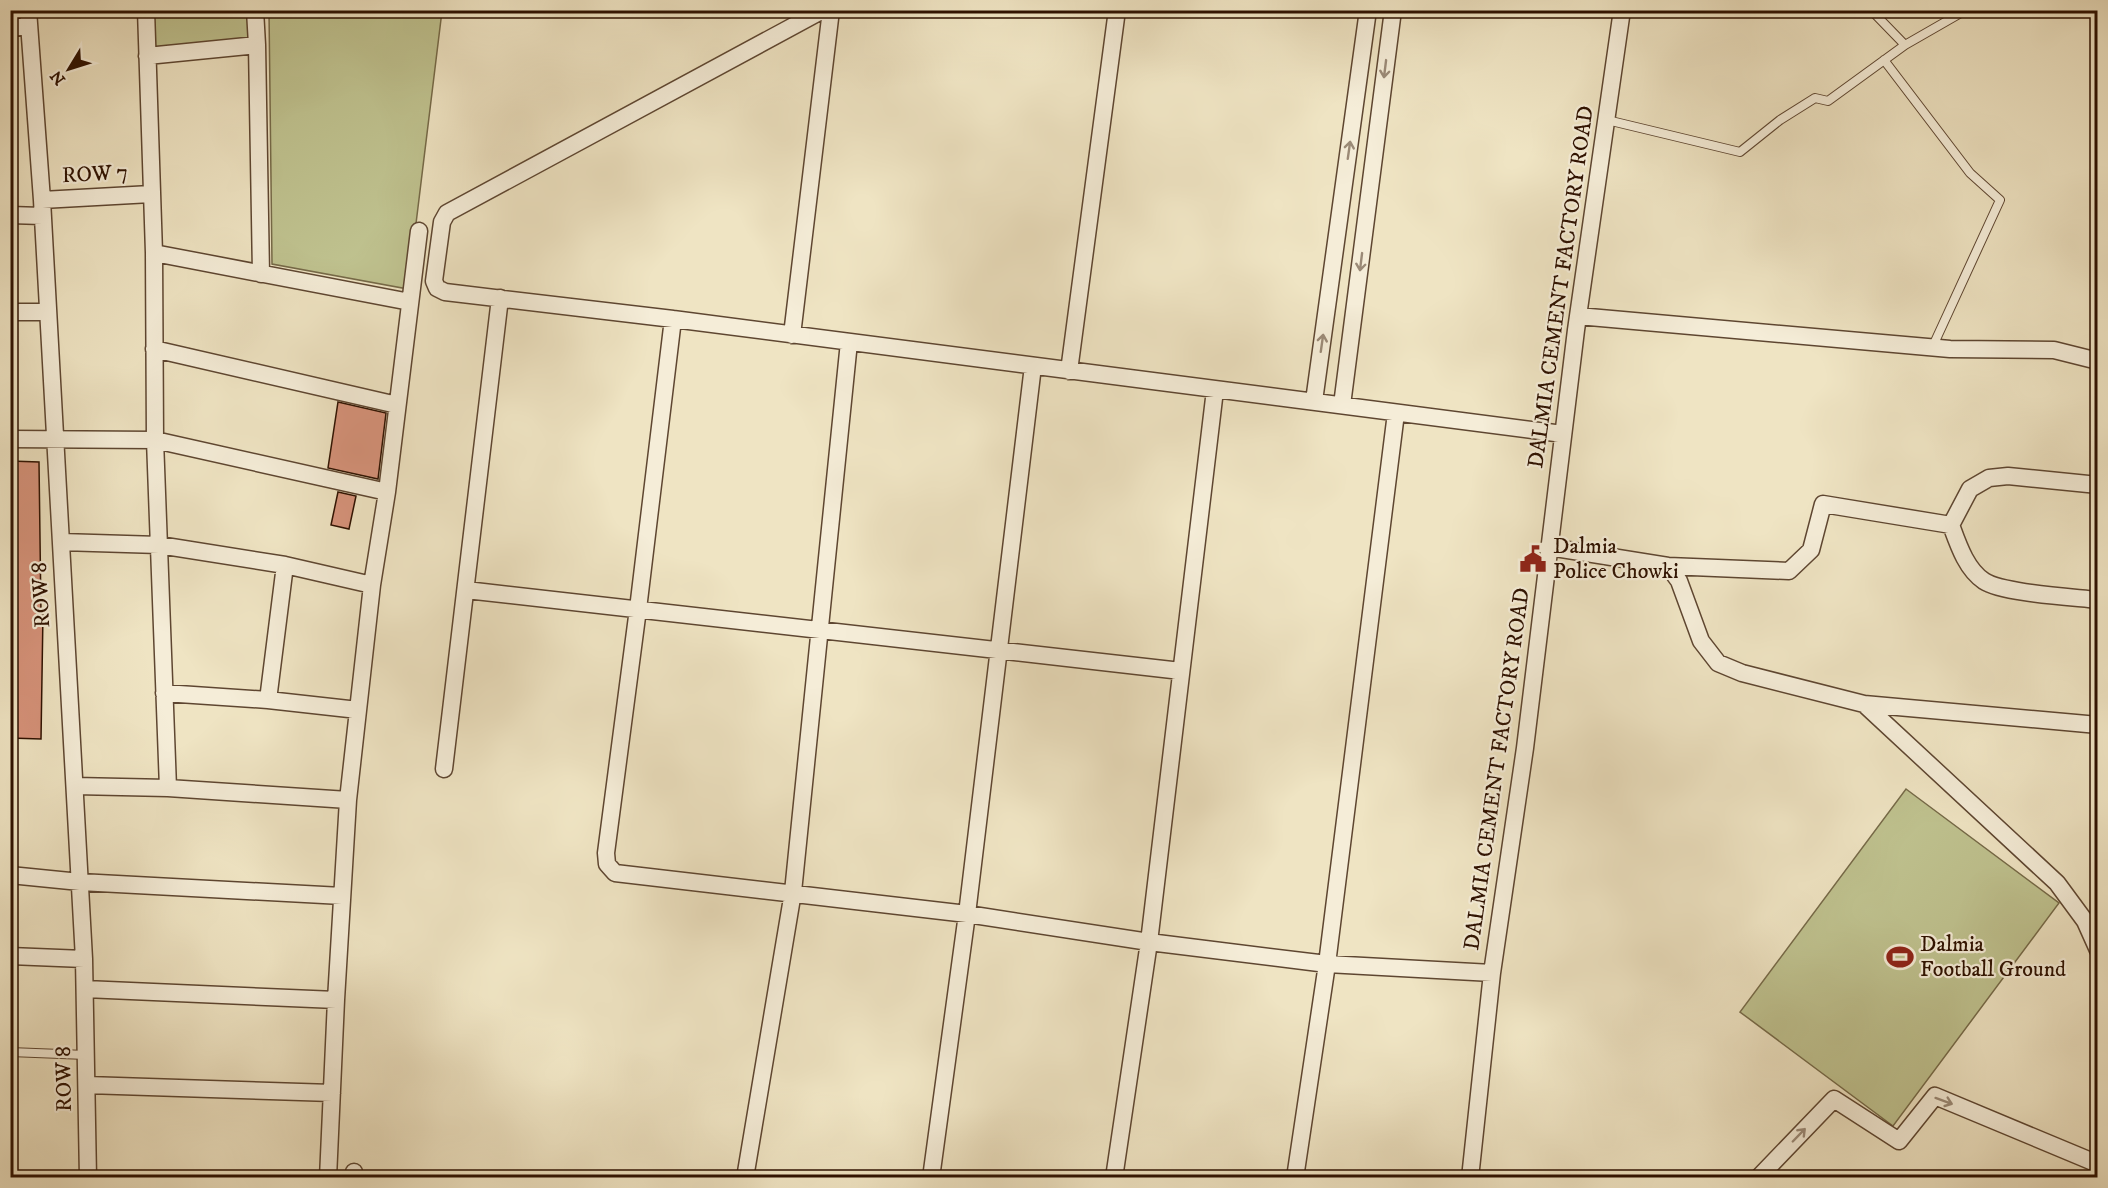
<svg xmlns="http://www.w3.org/2000/svg" width="2108" height="1188" font-family="'IM FELL DW Pica',serif">
  <style>
    .green { fill: #bfc28f; stroke: #766a48; stroke-width: 1.5 }
    .building { fill: #d7937b; stroke: #2e1100; stroke-width: 1.5 }
    .lines { fill: none; stroke-linecap: round; stroke-linejoin: round }
    .service-casing { stroke: #5e4631; stroke-width: 10 }
    .minor-casing { stroke: #5e4631; stroke-width: 19 }
    .service { stroke: #f5edd8; stroke-width: 8 }
    .minor { stroke: #f5edd8; stroke-width: 16 }
    .oneway { stroke: #9b8a77 }
    .labels { text-anchor: middle; dominant-baseline: central; stroke-width: 4.5; stroke-linejoin: round; paint-order: stroke }
    .street-label { font-size: 22px; fill: #2e1100; stroke: #f5edd8 }
    .poi-label { font-size: 22px; fill: #2e1100; stroke: #f5edd8; text-anchor: start }
  </style>
  <rect width="100%" height="100%" fill="#efe4c3"/>
  <filter id="stains"><feTurbulence type="fractalNoise" baseFrequency=".00333" numOctaves="4"/><feColorMatrix values="0 0 0 0 .2 0 0 0 0 .09 0 0 0 0 .02 0 0 0 .5 -.17"/></filter>
  <radialGradient id="worn" r=".72"><stop offset=".6" stop-color="#630" stop-opacity="0"/><stop offset="1" stop-color="#630" stop-opacity=".3"/></radialGradient>
  <path class="green" d="M152,11H249L250,39L153,48Z
    M269,11H442L408,289L272,264Z
    M1906,789L2059,903L1893,1126L1740,1012Z"/>
  <path class="building" d="M338,402L386,413L378,479L328,468Z
    M10,461L39,462L41,614L43,613L41,739L10,738Z
    M338,492L356,496L349,529L331,525Z"/>
  <g class="lines">
    <defs>
      <path id="service" d="M1871,10L1905,45
        M1884,60L1970,173L2000,200L1932,348
        M1607,120L1740,152L1780,120L1815,98L1828,101L1905,45L1966,10
        M10,1052L86,1055"/>
      <path id="minor" d="M28,10L42,200L84,959L88,1178
        M146,10L154,253L155,440L168,788
        M255,10L257,45L261,274
        M823,10L447,213L442,222L434,281L437,288L445,292L673,319L1563,434
        M10,28L29,26
        M147,56L257,45
        M42,200L151,194
        M10,215L42,216
        M154,253L410,302
        M10,312H48
        M1578,316L1950,349L2054,350L2098,361
        M673,319L638,609L606,853L607,864L615,873L967,914L1149,942L1327,964L1492,973
        M792,335L831,10
        M154,349L397,405
        M1069,371L1117,10
        M1314,401L1368,10
        M1342,405L1393,10
        M10,439L155,440L387,492
        M2098,485L2008,476L1989,478L1970,489L1951,525C1958,544 1966,569 1984,581C2002,593 2072,597 2098,600
        M61,542L159,545L285,565L372,585
        M1549,547L1668,566L1789,571L1811,550L1823,504L1951,525
        M1668,566L1679,581L1701,641L1718,663L1742,673L1864,704L2098,725
        M466,590L1181,671
        M164,693L268,700L358,710
        M268,700L285,565
        M1864,704L2057,883L2085,921L2098,950
        M444,769L500,298
        M75,786L168,788L348,800
        M10,875L80,882L342,896
        M10,956L84,959
        M85,989L336,1000
        M87,1085L332,1093
        M328,1178L336,1000L348,800L372,585L387,492L419,231
        M354,1178V1172
        M745,1178L793,892L849,342
        M931,1178L967,914L1033,366
        M1114,1178L1149,942L1215,390
        M1295,1178L1327,964L1396,413
        M1470,1178L1492,973L1525,748L1576,330L1622,10
        M1758,1178L1834,1099L1899,1141L1935,1096L2098,1164"/>
    </defs>
    <use href="#service" class="service-casing"/>
    <use href="#minor" class="minor-casing"/>
    <use href="#service" class="service"/>
    <use href="#minor" class="minor"/>
  </g>
  <defs><path id="oneway-shaft" d="M-6 0H5M1.5-3L5.5 0L1.5 3" fill="none" stroke-width="1.6" stroke-linecap="round" stroke-linejoin="round" transform="scale(1.5)"/></defs>
  <g class="oneway">
    <use href="#oneway-shaft" transform="translate(1385 69) rotate(97)"/>
    <use href="#oneway-shaft" transform="translate(1349 150) rotate(-82)"/>
    <use href="#oneway-shaft" transform="translate(1361 262) rotate(97)"/>
    <use href="#oneway-shaft" transform="translate(1322 343) rotate(-82)"/>
    <use href="#oneway-shaft" transform="translate(1944 1101) rotate(20)"/>
    <use href="#oneway-shaft" transform="translate(1799 1135) rotate(-46)"/>
  </g>
  <defs>
    <symbol id="civic-bare" viewBox="-9 -9 18 18"><path d="M-.6-6.5H3V-4.5H.6V-3L4-1V1h2V6H-6V1h2V-1L-.6-3ZM-1.2 2.5V6h2.4V2.5Z" fill="#8f2418" stroke="#f5edd8" stroke-width="2.5" paint-order="stroke"/></symbol>
    <symbol id="stadium-bare" viewBox="-9 -9 18 18"><path d="M0-5a6.5 5 0 1 0 0 10a6.5 5 0 1 0 0-10ZM-3.5-1.8h7v3.6h-7Z" fill="#8f2418" stroke="#f5edd8" stroke-width="2.5" paint-order="stroke"/></symbol>
  </defs>
  <g fill-rule="evenodd">
    <use href="#civic-bare" x="1514" y="540" width="38" height="38"/>
    <use href="#stadium-bare" x="1881" y="938" width="38" height="38"/>
  </g>
  <g class="labels">
    <g class="street-label">
      <text transform="translate(95 174) rotate(-3)">ROW 7</text>
      <text transform="translate(1561 287) rotate(-82)">DALMIA CEMENT FACTORY ROAD</text>
      <text transform="translate(41 595) rotate(-93)">ROW 8</text>
      <text transform="translate(1497 769) rotate(-82)">DALMIA CEMENT FACTORY ROAD</text>
      <text transform="translate(64 1079) rotate(-91)">ROW 8</text>
    </g>
    <g class="poi-label">
      <text x="1553" y="546">Dalmia<tspan x="1553" dy="25">Police Chowki</tspan></text>
      <text x="1920" y="944">Dalmia<tspan x="1920" dy="25">Football Ground</tspan></text>
    </g>
  </g>
  <rect width="2108" height="1188" fill="none" stroke="#efe4c3" stroke-width="36"/>
  <rect x="12" y="12" width="2084" height="1164" fill="none" stroke="#2e1100" stroke-width="3"/>
  <rect x="18" y="18" width="2072" height="1152" fill="none" stroke="#2e1100" stroke-width="1.5"/>
  <g transform="translate(69 69) rotate(232)" stroke="#f5edd8" stroke-width="4.5" paint-order="stroke">
  <path d="M0-4.5L10 22L0 15L-10 22Z" fill="#2e1100"/>
  <text y="-9" font-size="16" font-weight="bold" text-anchor="middle" fill="#2e1100">N</text>
  </g>
  <rect width="100%" height="100%" filter="url(#stains)"/>
  <rect width="100%" height="100%" fill="url(#worn)"/>
</svg>
